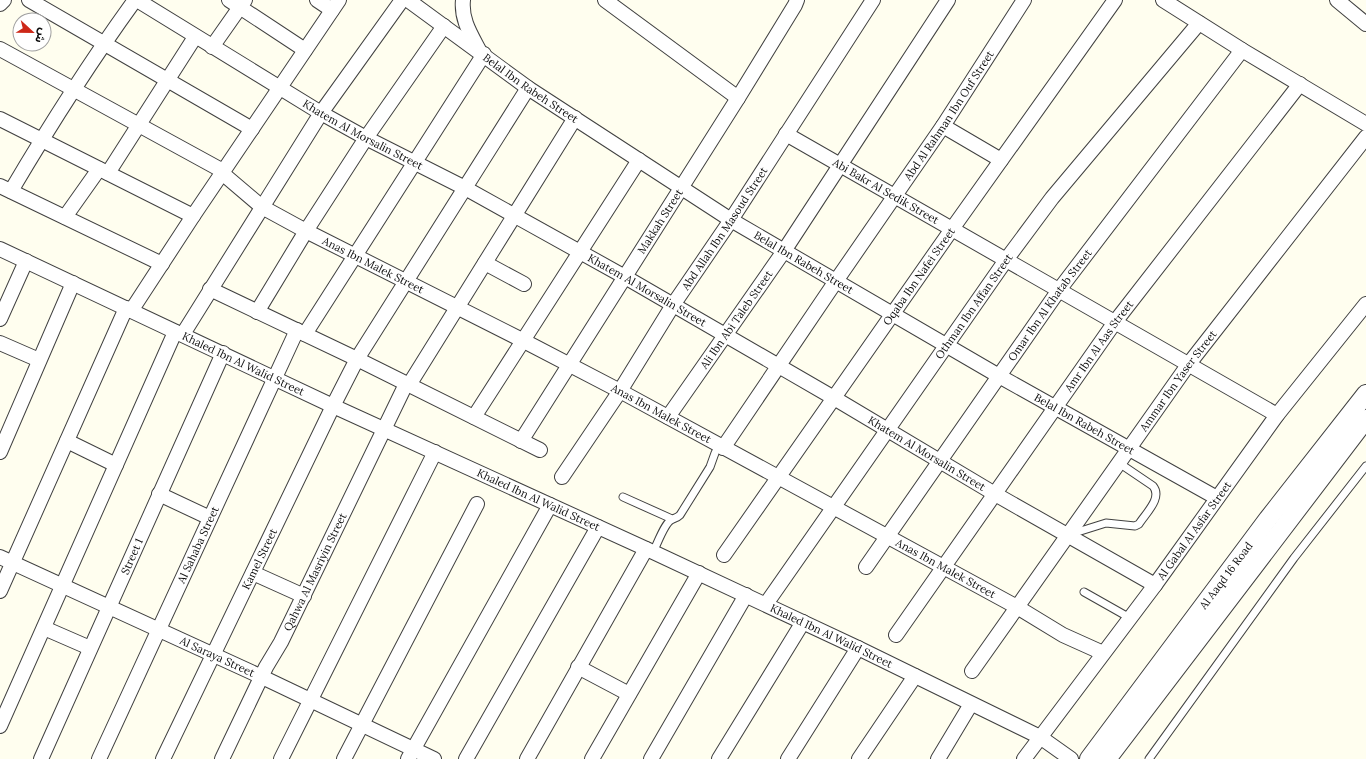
<svg xmlns="http://www.w3.org/2000/svg" width="1366" height="759" font-family="Lora,'Noto Sans Arabic',serif">
  <style>
    .lines { fill: none; stroke-linecap: round; stroke-linejoin: round }
    .service-casing { stroke: #414141; stroke-width: 9 }
    .minor-casing { stroke: #414141; stroke-width: 16 }
    .tertiary-casing { stroke: #414141; stroke-width: 20 }
    .service { stroke: #fff; stroke-width: 7 }
    .minor { stroke: #fff; stroke-width: 14 }
    .tertiary { stroke: #fff; stroke-width: 18 }
    .labels { text-anchor: middle; dominant-baseline: central; stroke-width: 4; stroke-linejoin: round; paint-order: stroke }
    .street-label { font-size: 11px; fill: #0e0e0e; stroke: #fff }
  </style>
  <rect width="100%" height="100%" fill="#fffeef"/>
  <g class="lines">
    <defs>
      <path id="service" d="M623,497L672,519
        M1071,534L1106,523L1135,526L1139,524C1145,514 1163,498 1153,486L1119,463
        M653,552C657,545 664,524 671,520C674,518 677,518 680,515L710,467L715,453L719,445
        M1084,592L1130,618
        M1149,759L1294,558L1366,466"/>
      <g id="minor">
        <path d="M29,0L252,129"/>
        <path id="s1" d="M137,0L321,113L366,138L465,188L625,277L834,398L995,494L1155,585"/>
        <path d="M229,0L305,50"/>
        <path d="M317,0L332,10"/>
        <path id="s2" d="M408,0L528,88L731,220L999,376L1217,498"/>
        <path d="M463,0C461,19 470,33 479,50"/>
        <path d="M605,0L738,98"/>
        <path d="M1163,0L1242,50L1366,124"/>
        <path d="M1337,0L1366,24"/>
        <path d="M0,4L4,0"/>
        <path d="M212,47L245,0"/>
        <path d="M0,49L223,171"/>
        <path d="M0,119L193,216"/>
        <path d="M943,126L1001,160"/>
        <path id="s3" d="M786,134L1277,415"/>
        <path d="M108,173L195,37"/>
        <path id="s4" d="M222,173L262,207L306,231L522,340L620,391L1017,607L1063,635L1103,653"/>
        <path d="M0,186L162,264"/>
        <path d="M11,191C50,125 90,62 135,0"/>
        <path d="M65,217L99,169"/>
        <path id="s5" d="M0,249L333,406L653,552L858,648L1040,737L1071,759"/>
        <path d="M485,263L524,284"/>
        <path d="M210,289L357,359L540,450"/>
        <path d="M131,311L193,216L339,0"/>
        <path d="M257,312L306,231L366,138L444,26"/>
        <path d="M0,319L26,261"/>
        <path d="M183,334L321,113L402,0"/>
        <path d="M305,334L484,54"/>
        <path d="M0,343L39,360"/>
        <path d="M409,385L575,118"/>
        <path d="M474,417L639,160"/>
        <path id="s6" d="M668,417L784,251L948,0"/>
        <path d="M67,441L116,465"/>
        <path id="s7" d="M521,441L738,98L795,5L797,0"/>
        <path id="s8" d="M723,448L836,281L943,126L1024,0"/>
        <path d="M0,452L73,283"/>
        <path id="s9" d="M562,477L620,391L673,305L731,220L873,0"/>
        <path d="M159,494L210,518"/>
        <path id="s10" d="M724,555L952,229L1115,0"/>
        <path id="s11" d="M0,557L262,677L434,759"/>
        <path id="s12" d="M866,567L1059,290L1242,50"/>
        <path d="M253,573L304,596"/>
        <path d="M0,591L126,308"/>
        <path id="s13" d="M766,604L1006,260L1052,198L1199,23"/>
        <path d="M44,628L90,648"/>
        <path id="s14" d="M896,635L1115,322L1300,84"/>
        <path d="M578,667L629,694"/>
        <path id="s15" d="M972,671L1188,365L1366,137"/>
        <path d="M0,726L175,332"/>
        <path id="s16" d="M41,759L223,353"/>
        <path id="s17" d="M99,759L297,330"/>
        <path id="s18" d="M163,759L333,406L357,359L528,88"/>
        <path id="s19" d="M222,759L266,667L281,642L406,384"/>
        <path d="M281,759L435,452"/>
        <path d="M344,759L477,504"/>
        <path d="M408,759L550,505"/>
        <path d="M466,759L598,527"/>
        <path d="M527,759L646,549"/>
        <path d="M592,759L699,573"/>
        <path d="M651,759L746,595"/>
        <path d="M719,759L803,622"/>
        <path d="M788,759L858,648"/>
        <path d="M859,759L915,676"/>
        <path d="M938,759L971,704"/>
        <path id="s20" d="M1024,759L1155,585L1277,415L1366,304"/>
      </g>
      <g id="tertiary">
        <path id="s21" d="M1089,759L1268,519L1366,394"/>
        <path d="M1107,759L1366,419"/>
      </g>
    </defs>
    <use href="#service" class="service-casing"/>
    <use href="#minor" class="minor-casing"/>
    <use href="#tertiary" class="tertiary-casing"/>
    <use href="#service" class="service"/>
    <use href="#minor" class="minor"/>
    <use href="#tertiary" class="tertiary"/>
  </g>
  <g class="labels">
    <g class="street-label">
      <text stroke="none"><textPath href="#s2" startOffset="151">Belal Ibn Rabeh Street</textPath></text>
      <text stroke="none"><textPath href="#s8" startOffset="402">Abd Al Rahman Ibn Ouf Street</textPath></text>
      <text stroke="none"><textPath href="#s1" startOffset="263">Khatem Al Morsalin Street</textPath></text>
      <text stroke="none"><textPath href="#s3" startOffset="115">Abi Bakr Al Sedik Street</textPath></text>
      <text stroke="none"><textPath href="#s7" startOffset="260">Makkah Street</textPath></text>
      <text stroke="none"><textPath href="#s9" startOffset="297">Abd Allah Ibn Masoud Street</textPath></text>
      <text stroke="none"><textPath href="#s2" startOffset="475">Belal Ibn Rabeh Street</textPath></text>
      <text stroke="none"><textPath href="#s4" startOffset="178">Anas Ibn Malek Street</textPath></text>
      <text stroke="none"><textPath href="#s10" startOffset="340">Oqaba Ibn Nafei Street</textPath></text>
      <text stroke="none"><textPath href="#s1" startOffset="587">Khatem Al Morsalin Street</textPath></text>
      <text stroke="none"><textPath href="#s13" startOffset="363">Othman Ibn Affan Street</textPath></text>
      <text stroke="none"><textPath href="#s12" startOffset="320">Omar Ibn Al Khatab Street</textPath></text>
      <text stroke="none"><textPath href="#s6" startOffset="119">Ali Ibn Abi Taleb Street</textPath></text>
      <text stroke="none"><textPath href="#s14" startOffset="353">Amr Ibn Al Aas Street</textPath></text>
      <text stroke="none"><textPath href="#s5" startOffset="269">Khaled Ibn Al Walid Street</textPath></text>
      <text stroke="none"><textPath href="#s15" startOffset="356">Ammar Ibn Yaser Street</textPath></text>
      <text stroke="none"><textPath href="#s4" startOffset="502">Anas Ibn Malek Street</textPath></text>
      <text stroke="none"><textPath href="#s2" startOffset="799">Belal Ibn Rabeh Street</textPath></text>
      <text stroke="none"><textPath href="#s1" startOffset="911">Khatem Al Morsalin Street</textPath></text>
      <text stroke="none"><textPath href="#s5" startOffset="594">Khaled Ibn Al Walid Street</textPath></text>
      <text stroke="none"><textPath href="#s20" startOffset="285">Al Gabal Al Asfar Street</textPath></text>
      <text stroke="none"><textPath href="#s17" startOffset="236">Al Sahaba Street</textPath></text>
      <text stroke="none"><textPath href="#s16" startOffset="222">Street 1</textPath></text>
      <text stroke="none"><textPath href="#s18" startOffset="222">Kamel Street</textPath></text>
      <text stroke="none"><textPath href="#s4" startOffset="826">Anas Ibn Malek Street</textPath></text>
      <text stroke="none"><textPath href="#s19" startOffset="209">Qahwa Al Masriyin Street</textPath></text>
      <text stroke="none"><textPath href="#s21" startOffset="229">Al Aaqd 16 Road</textPath></text>
      <text stroke="none"><textPath href="#s5" startOffset="917">Khaled Ibn Al Walid Street</textPath></text>
      <text stroke="none"><textPath href="#s11" startOffset="239">Al Saraya Street</textPath></text>
    </g>
  </g>
  <g transform="translate(32 32) rotate(112)"><circle r="19" fill="#ffffff" stroke="#9f9f9f"/>
  <path d="M0-3L7 15L0 10L-7 15Z" fill="#cd2717"/>
  <text y="-6" font-size="11" font-weight="bold" text-anchor="middle" fill="#0e0e0e">ش</text>
  </g>
</svg>
